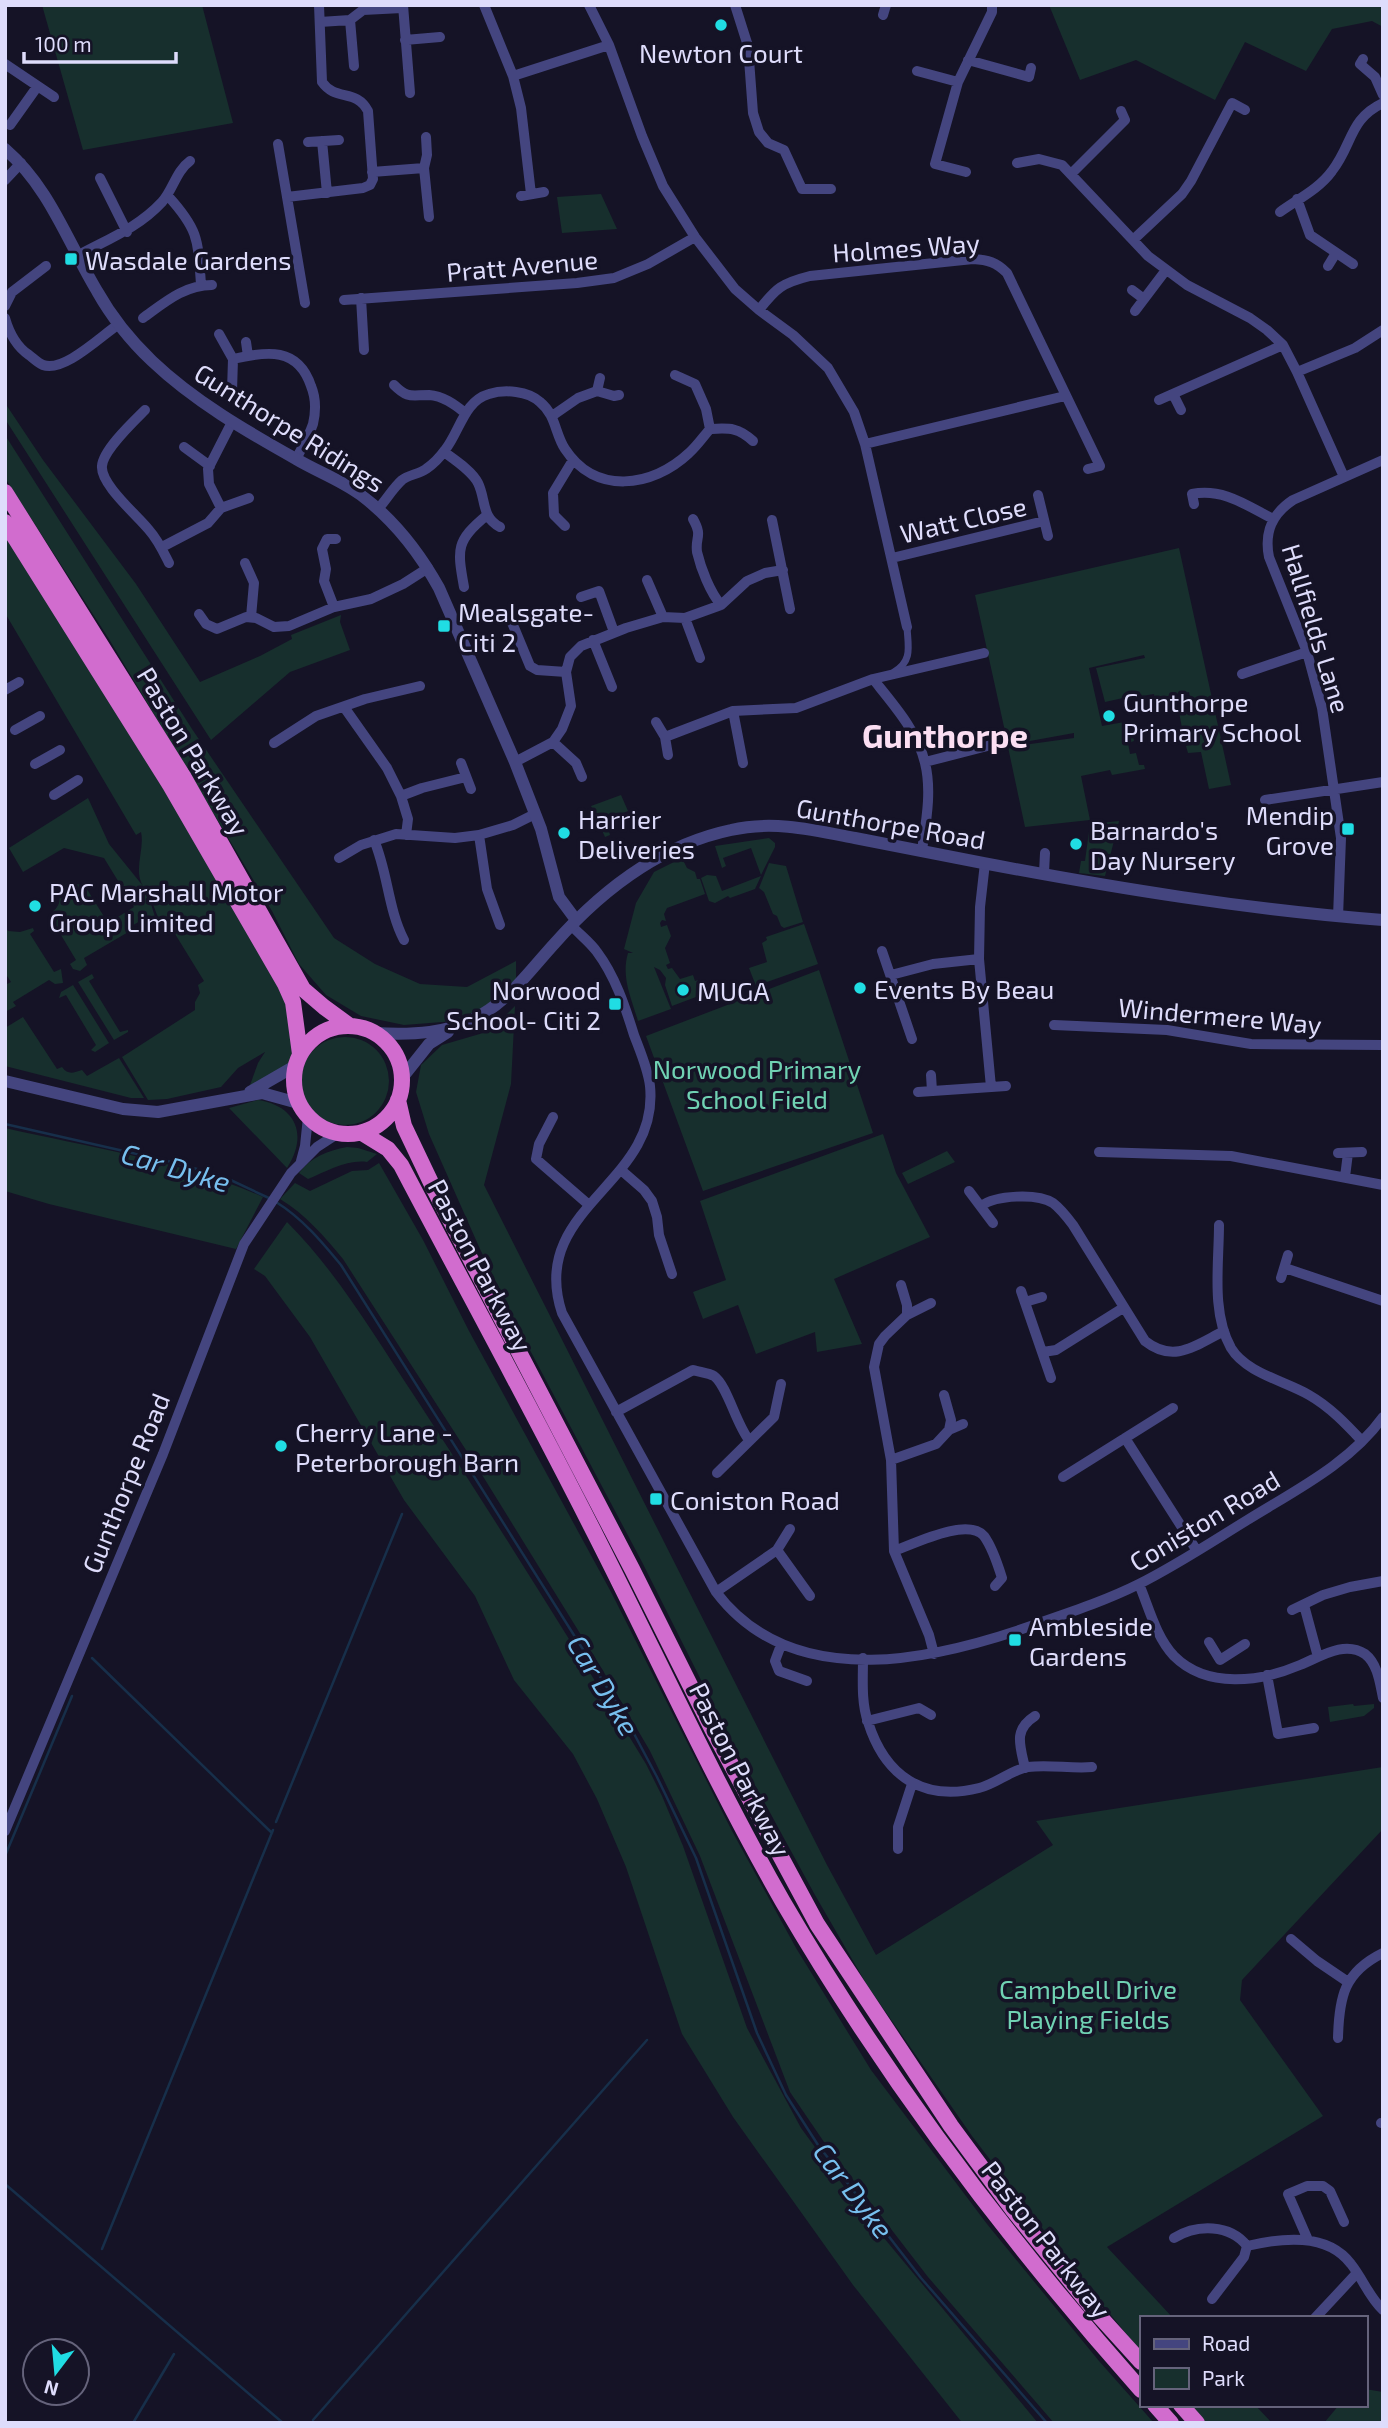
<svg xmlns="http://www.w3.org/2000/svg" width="1388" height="2428" font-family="'Exo 2',sans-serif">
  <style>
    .green { fill: #172f2d }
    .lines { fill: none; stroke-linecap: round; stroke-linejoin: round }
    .stream { stroke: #172f4a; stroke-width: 2.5 }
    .pedestrian { stroke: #44457f; stroke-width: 7 }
    .minor { stroke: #44457f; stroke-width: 10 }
    .tertiary { stroke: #44457f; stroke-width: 12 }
    .trunk { stroke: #d16cce; stroke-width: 16 }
    .poi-dot { fill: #20dde3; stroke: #151326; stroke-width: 2.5 }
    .labels { text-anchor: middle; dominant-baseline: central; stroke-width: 7; stroke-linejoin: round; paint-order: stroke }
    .poi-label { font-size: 26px; fill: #dedcfb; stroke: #151326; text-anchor: start }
    .street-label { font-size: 26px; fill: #dedcfb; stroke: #151326 }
    .park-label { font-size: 26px; fill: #70d2b3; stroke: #151326 }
    .water-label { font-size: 28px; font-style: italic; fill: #77bfee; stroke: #151326 }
    .district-label { font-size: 33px; font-weight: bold; fill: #fbdef2; stroke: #151326 }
  </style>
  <rect width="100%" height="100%" fill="#151326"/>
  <path class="green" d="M42,5H202L233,123L83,150Z
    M1049,5H1383V27L1372,21L1332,29L1306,71L1245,42L1215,100L1136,60L1080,80Z
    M601,194L617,229L562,233L557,197Z
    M5,403L43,460L136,584L200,682L260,656L292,639L291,635L341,615L340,622L350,650L290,672L211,740L5,419Z
    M5,435L192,729L334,938L375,964L420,984L467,987L516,961V982L484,1007L455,1021L404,1025L361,1016L326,995L299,964L272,911L109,639L5,478Z
    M5,533L221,882L286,996L294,1051L291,1064L249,1088L258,1063L265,1052L238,1068L221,1087L167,1099L148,1100L122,1057L195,1010V1002L200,993L198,985L204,981L172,929L165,932C158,920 155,907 148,894L155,917L154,922L148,928L142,920L128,928L130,931L84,958L87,965L80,971L73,969L70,964L76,960L49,915C60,906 62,901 57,888L69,882L85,886L108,923L134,907L104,858L64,848L23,872L9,848L88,798L109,844L143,886C133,870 145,849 141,832L136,835L5,613Z
    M1179,548L1231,785L1209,789L1201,752L1188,753L1186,746L1192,744L1189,727L1182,728L1179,712L1195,708L1194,702H1191L1189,692L1155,699L1154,694L1142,696L1141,694L1105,702L1096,668L1145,658L1144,655L1089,668L1102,726L1130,721L1134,741L1128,743L1130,754L1136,753L1139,765H1144L1145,769L1112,775L1110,770L1081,776L1090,820L1025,827L1008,747L1074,738V733L1008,745L975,595Z
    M621,795L628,811L606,821L610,835L605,837L591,806Z
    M1119,821L1105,876L1079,873L1081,861H1085L1090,824Z
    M769,838L775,843V847L761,875L751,848L723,858L726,866L722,868L715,846Z
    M682,858L687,868L695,872L697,879H700L705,894L667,908L664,914L666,921L662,920L660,923L661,927L667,925L671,936L665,948L670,963L666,965L668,969L672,968L680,979L693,975L695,981L698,980L704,994L672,1006L665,985L666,978L660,970L654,967L671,1009L638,1021C631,997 621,977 628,953H633L624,949L636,903L654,872Z
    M769,863L786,866L803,922L784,928L781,926L777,916L773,914L764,892L759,888Z
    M707,875L716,876L722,891L761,876L755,889L730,898L728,896L715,903L709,901L701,878Z
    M804,924L818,964L756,986L749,968L767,962L762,943L767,940L766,937Z
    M5,926L8,931L20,932L33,928L34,931L30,934L54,972L61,969L63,983L55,984L49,980L13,1002L16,1006L5,1012V985L11,982L5,973Z
    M819,970L873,1133L703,1191L646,1036Z
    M92,974L94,978L89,981L120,1032L128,1030V1032L114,1040L78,982Z
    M73,985L109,1043L95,1052L91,1050L96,1045L66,995L59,998L61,992Z
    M515,1006L511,1084L484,1185L827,1865L876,1955L1053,1845L1036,1821L1383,1767V1829L1242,1980L1240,2000L1323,2116L1107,2247L1173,2318H1141V2352L1072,2267L972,2136L867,1985L815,1895L739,1756L642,1562L522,1335L480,1249L429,1134L416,1092L421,1065L442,1045L490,1031Z
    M23,1017L57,1069L62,1067C68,1075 73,1073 82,1070L87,1076L119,1058L144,1098H131L5,1066V1028Z
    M301 1081a44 44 0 1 1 88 0a44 44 0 1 1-88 0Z
    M258,1100C297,1106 308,1136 287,1168L229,1108Z
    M5,1128C88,1147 186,1162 263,1197L236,1249L49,1204L5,1191Z
    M883,1134L896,1173L930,1237L834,1279L862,1344L817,1352L815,1332L756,1354L738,1305L703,1319L693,1292L726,1280L700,1201Z
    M347,1147L358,1148L377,1154L367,1162C348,1159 325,1172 308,1179L299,1173C311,1157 327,1151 347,1147Z
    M947,1151L955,1162L908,1184L902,1173Z
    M379,1163L423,1240L469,1331L611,1592L732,1831L796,1948L871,2070L987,2224L1099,2361L1154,2423H1054L928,2277L824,2142L790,2092L700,1856L650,1751L602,1669L484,1478L343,1259C325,1237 305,1214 280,1199L295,1183L310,1191L352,1171L368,1170Z
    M287,1222C338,1273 375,1337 415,1397C494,1518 571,1641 646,1764L662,1796L683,1846L747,2028L801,2128L864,2214L1038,2423H963L960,2420L853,2285L733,2117L682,2034L626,1867L597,1799L573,1754L514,1680L475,1596L404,1500L310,1337L265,1276L254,1269Z
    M1353,1704L1354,1706L1374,1704V1708L1364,1716L1330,1722L1328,1707Z
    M1365,2389L1383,2392V2423H1324L1339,2405H1365Z
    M1189,2405H1255L1272,2423H1206Z"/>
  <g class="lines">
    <path class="stream" d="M5,1124L172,1162L222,1176L271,1199
      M276,1202C302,1218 322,1242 341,1265L623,1713L657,1777L696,1858L757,2033L786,2095L818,2145L921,2278L1047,2423
      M92,1658L272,1833
      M276,1822L402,1514
      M5,1856L72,1696
      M5,2184L283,2423
      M102,2249L273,1830
      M313,2420L647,2040
      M133,2423L174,2354"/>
    <path class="pedestrian" d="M894,672C913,661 908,646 907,627"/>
    <path class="minor" d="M403,5L410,93
      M484,5L513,76L521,108L531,194
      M589,5L609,45L642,136L663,186L695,237L735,289L759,310L793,335L828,368L854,412L865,444L907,627
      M735,5L748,46L753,113L759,132L768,143L784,150L802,189H831
      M883,15L886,5
      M350,20L354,66
      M320,22L350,20L363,10L402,8
      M405,40L440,37
      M1363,59L1360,64L1375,77L1383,95
      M968,60L1029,77L1031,68
      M5,64L54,97
      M917,71L958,82
      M513,76L609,45
      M10,125L37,87
      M426,137L427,155L424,168L429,217
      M322,141L327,193
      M308,142L339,140
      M278,144L305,303
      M1017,163L1039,159L1062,165L1148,256L1187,285L1250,318L1267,330L1283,345L1297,372L1344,477
      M372,172L424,168
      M966,172L935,164L958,82L992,12V5
      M1072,173L1125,120L1121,111
      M100,178L127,232
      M5,180L21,163
      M168,196C199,230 198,240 201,285
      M521,196L544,192
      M287,197L363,188L370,185L373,179L368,111C356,88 336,102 322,82L319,5
      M1297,199L1310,235L1353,264
      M1280,212C1298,199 1319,189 1332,171C1353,144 1349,119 1383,103
      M1133,240L1182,194L1191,181L1232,103L1245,110
      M77,256C108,239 138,228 162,202C173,190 176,171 190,161
      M1328,266L1336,253
      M1132,290L1144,299
      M361,298L364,350
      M344,300L577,283L614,278L648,264L695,237
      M5,306L12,292L46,266
      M759,310C776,288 782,283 810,276L973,259C988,260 996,262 1007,273L1100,466L1088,469
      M1135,311L1166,270
      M5,318C9,332 17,347 29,355C33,358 38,363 43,365C64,373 102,335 119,324
      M143,318C164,303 184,285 212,285
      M219,334L233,359L232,391
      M246,342L248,356
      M233,359C267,351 298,347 311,386C316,398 316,411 313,424C309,436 302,448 296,459
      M1297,372L1355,348L1383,330
      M675,375L695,384L706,409L710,429
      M600,378L597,391L614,396L619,395
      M394,385C408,399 411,395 429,395C443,396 454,404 464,412
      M1173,394L1181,410
      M1159,400L1283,345
      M145,410C133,422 103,450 102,466C100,484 137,515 149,530C158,540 163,551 169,563
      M552,416L578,398L597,391
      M865,444L1065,396
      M184,447L210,466
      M444,452C455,460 472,471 478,483C486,499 481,517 500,527
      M1038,495L1048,536
      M1194,504L1192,494C1223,488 1246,505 1273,519
      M221,508L209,484L208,469L232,422
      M378,509C386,500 393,488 402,480C408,475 419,474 426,469C432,465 440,457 445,450C460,431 464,401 489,394C505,389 528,391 540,402C556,415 555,434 565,449C595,495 652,488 689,453C697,446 703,437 710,429C729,428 738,427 753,441
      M693,519C703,537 695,536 697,552C701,569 710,592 721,605
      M772,520L790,609
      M565,526L554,515L553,493L573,460
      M336,539H327L322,549L326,569L324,581L334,607L371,599L403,584L428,568
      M162,547L208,523L221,508L249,498
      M892,558L1044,521
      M245,563L254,583L251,617
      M647,580L663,617
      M464,587C457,548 456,541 487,515
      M581,597L599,591L614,632
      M508,613L530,666L537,670L566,672
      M199,614L206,624L217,629L246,617L256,618L274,627L289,626L334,607
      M685,618L700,658
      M593,640L612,687
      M1242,674L1307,652
      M873,679C893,704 918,732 925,763C932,791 926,822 922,850
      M5,690L19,682
      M344,707L387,768L401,796
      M733,711L743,763
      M656,722L665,737L668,755
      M15,730L40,716
      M665,737L733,711L796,708L873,679L984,653
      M553,742L576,763L582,777
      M274,743L316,716L365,699L420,686
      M515,762L553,742L562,729L571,706L566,672L570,657L581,646L626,628L663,617L685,618L721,605L747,581L765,573L783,570
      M925,762L1003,742
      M461,763L471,789
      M35,764L60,750
      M54,795L78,780
      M1265,800L1383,782
      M406,835L408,819L401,796L422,788L466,777
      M374,840C388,873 388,909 404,940
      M339,858L361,845L396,834L455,838L479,835
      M985,863L980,907L979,959L991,1087
      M1044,873L1045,853
      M1338,917L1341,838L1322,708L1307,652L1269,557C1264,532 1272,514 1293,500L1383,460
      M500,925L487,889L479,835L513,825L535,814
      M571,925C579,934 590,942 597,952C615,976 625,1006 634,1035C640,1051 648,1069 650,1086C660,1185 527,1207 562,1313L716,1592C795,1696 941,1659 1045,1621C1077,1610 1109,1599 1139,1584C1177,1565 1213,1541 1249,1519C1296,1490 1350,1463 1383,1417
      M882,951L912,1039
      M891,975L933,964L979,959
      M1054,1025L1167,1030L1251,1044L1383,1045
      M931,1075L932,1091
      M918,1092L1006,1086
      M553,1117L539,1144L536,1159L589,1205
      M1099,1152L1231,1156L1383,1185
      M1338,1153L1362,1152
      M301,1161L305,1146L308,1117
      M621,1170L644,1190L652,1201L657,1217L659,1235L672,1274
      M1345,1177L1348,1153
      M969,1191L993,1223
      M981,1206C996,1195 1037,1193 1053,1203C1061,1209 1067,1217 1073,1225L1145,1341C1174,1364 1196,1345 1224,1331
      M1219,1225C1219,1264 1211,1312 1231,1348C1246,1373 1285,1381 1309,1395C1330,1407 1346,1424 1362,1441
      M1285,1268L1383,1301
      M1281,1278L1288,1255
      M901,1285L907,1305V1315
      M1021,1291L1051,1378
      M1025,1302L1042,1297
      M931,1303L907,1315L885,1336L879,1344L874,1367L891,1460L894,1551L929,1635L934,1654
      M1043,1352L1056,1350L1123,1308
      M944,1395L951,1420L949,1430
      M616,1412L693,1370C699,1372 709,1373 714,1376C727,1385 736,1424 749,1440
      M1125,1438L1197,1551
      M891,1460L936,1444L949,1430L963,1424
      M717,1473L774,1417L781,1384
      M1063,1477L1173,1408
      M777,1550L790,1529
      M894,1551C914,1544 967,1517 984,1536C992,1547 998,1565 1002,1578L995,1586
      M1139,1584C1149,1608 1156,1637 1174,1656C1207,1689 1260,1682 1300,1665C1320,1657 1344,1640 1365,1654C1378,1664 1380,1684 1383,1698
      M716,1592L777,1550L810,1596
      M1304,1605L1318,1657
      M1292,1610L1323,1595L1350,1587L1383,1581
      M1209,1642L1220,1660L1245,1644
      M781,1645L775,1661L779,1671L807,1681
      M863,1658C863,1679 861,1702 868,1722C885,1776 923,1802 979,1788C996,1784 1011,1770 1028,1767C1049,1764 1071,1769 1092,1767
      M1267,1675L1278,1734L1314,1728
      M867,1721L919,1708L931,1715
      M1025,1768C1020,1745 1013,1730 1035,1716
      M5,1831L163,1454L244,1244L291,1173L317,1147L337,1134
      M898,1849V1827L912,1784
      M1291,1939L1317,1961L1348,1982
      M1338,2038C1339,1997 1344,1972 1383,1953
      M1381,2123H1383
      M1174,2238C1197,2224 1230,2224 1247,2246
      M1308,2240L1288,2194L1307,2186H1323L1330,2191L1344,2222
      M1212,2299L1244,2257L1247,2246C1281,2238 1327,2232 1351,2264C1363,2279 1369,2297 1383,2310
      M1315,2318L1357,2273"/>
    <path class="tertiary" d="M5,149C50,188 67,241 97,291C111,316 131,341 152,361C194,401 246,431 296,459C318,472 341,480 361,495C394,520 419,552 439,588L515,762L541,829L559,897L576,920
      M375,1033C411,1035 450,1034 481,1015C511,998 532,968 555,943C602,890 660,845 731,830C773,820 814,830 855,838C898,846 940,855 983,863C1115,888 1249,910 1383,920
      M402,1078L429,1044L448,1032
      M5,1081L123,1109L158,1112L262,1093L298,1103
      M250,1092L295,1066"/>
    <path class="trunk" d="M5,492L183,776L303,989L324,1007L350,1026
      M5,522L170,785L285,984L293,1002L300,1054
      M294 1080a54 54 0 1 1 108 0a54 54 0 1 1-108 0Z
      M398,1100L404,1126L434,1189L632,1569L712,1729L817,1924L951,2126L1013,2210L1093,2309L1141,2362
      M362,1133L388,1149L401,1165C466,1289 533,1411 596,1536C658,1658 715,1783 783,1902C885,2077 1007,2239 1141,2390
      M1155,2405L1171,2423
      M1181,2405L1197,2423"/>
  </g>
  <g class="poi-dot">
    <circle cx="721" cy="25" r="7"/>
    <rect x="64" y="252" width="14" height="14" rx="3.5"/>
    <rect x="437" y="619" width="14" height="14" rx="3.5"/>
    <circle cx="1109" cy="716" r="7"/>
    <rect x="1341" y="822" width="14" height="14" rx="3.5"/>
    <circle cx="564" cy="833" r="7"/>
    <circle cx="1076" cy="844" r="7"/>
    <circle cx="35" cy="906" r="7"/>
    <circle cx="860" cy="988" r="7"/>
    <circle cx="683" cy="990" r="7"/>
    <rect x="608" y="997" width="14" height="14" rx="3.5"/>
    <circle cx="281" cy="1446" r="7"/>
    <rect x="649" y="1492" width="14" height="14" rx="3.5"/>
    <rect x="1008" y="1633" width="14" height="14" rx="3.5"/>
  </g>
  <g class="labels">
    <g class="poi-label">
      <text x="721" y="52" text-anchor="middle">Newton Court</text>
      <text x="85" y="259">Wasdale Gardens</text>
      <text x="458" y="611">Mealsgate-<tspan x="458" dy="30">Citi 2</tspan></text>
      <text x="1123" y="701">Gunthorpe<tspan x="1123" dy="30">Primary School</tspan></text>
      <text x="1334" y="814" text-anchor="end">Mendip<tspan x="1334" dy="30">Grove</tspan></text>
      <text x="578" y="818">Harrier<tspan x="578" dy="30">Deliveries</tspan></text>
      <text x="1090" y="829">Barnardo's<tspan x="1090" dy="30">Day Nursery</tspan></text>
      <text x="49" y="891">PAC Marshall Motor<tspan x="49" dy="30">Group Limited</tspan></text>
      <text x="874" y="988">Events By Beau</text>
      <text x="601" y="989" text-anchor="end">Norwood<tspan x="601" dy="30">School- Citi 2</tspan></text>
      <text x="697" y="990">MUGA</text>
      <text x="295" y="1431">Cherry Lane -<tspan x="295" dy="30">Peterborough Barn</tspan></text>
      <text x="670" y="1499">Coniston Road</text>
      <text x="1029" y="1625">Ambleside<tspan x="1029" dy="30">Gardens</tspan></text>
    </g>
    <g class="street-label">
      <text transform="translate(906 247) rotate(-4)">Holmes Way</text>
      <text transform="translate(522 265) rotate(-5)">Pratt Avenue</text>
      <text transform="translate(290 427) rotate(32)">Gunthorpe Ridings</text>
      <text transform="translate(963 519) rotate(-13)">Watt Close</text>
      <text transform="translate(1317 628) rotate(73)">Hallfields Lane</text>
      <text transform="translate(194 751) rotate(59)">Paston Parkway</text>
      <text transform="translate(891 823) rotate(10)">Gunthorpe Road</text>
      <text transform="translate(1220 1015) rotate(5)">Windermere Way</text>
      <text transform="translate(481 1265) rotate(62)">Paston Parkway</text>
      <text transform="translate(125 1483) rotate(-68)">Gunthorpe Road</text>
      <text transform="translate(1204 1520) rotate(-31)">Coniston Road</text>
      <text transform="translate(741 1769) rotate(63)">Paston Parkway</text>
      <text transform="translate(1047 2239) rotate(52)">Paston Parkway</text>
    </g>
    <g class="park-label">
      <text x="757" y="1068">Norwood Primary<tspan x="757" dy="30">School Field</tspan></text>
      <text x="1088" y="1988">Campbell Drive<tspan x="1088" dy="30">Playing Fields</tspan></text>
    </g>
    <g class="water-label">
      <text transform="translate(176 1167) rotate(16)">Car Dyke</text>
      <text transform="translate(604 1685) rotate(59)">Car Dyke</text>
      <text transform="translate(854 2190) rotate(53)">Car Dyke</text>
    </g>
    <g class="district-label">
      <text x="945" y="735">Gunthorpe</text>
    </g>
  </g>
  <rect width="1388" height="2428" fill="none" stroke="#dedcfb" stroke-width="14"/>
  <rect x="1140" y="2316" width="228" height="91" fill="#151326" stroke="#65637b" stroke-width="2"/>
  <rect x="1154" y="2339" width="35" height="10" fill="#44457f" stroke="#65637b" stroke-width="2"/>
  <text x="1202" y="2351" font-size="21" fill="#dedcfb">Road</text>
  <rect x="1154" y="2368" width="35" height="21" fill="#172f2d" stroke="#65637b" stroke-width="2"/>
  <text x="1202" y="2386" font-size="21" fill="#dedcfb">Park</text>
  <g transform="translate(56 2372) rotate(196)"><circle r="33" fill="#151326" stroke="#65637b" stroke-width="2"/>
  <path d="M0-5L12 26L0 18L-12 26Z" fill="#20dde3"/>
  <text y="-10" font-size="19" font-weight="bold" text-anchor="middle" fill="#dedcfb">N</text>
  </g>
  <path d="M24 52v10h152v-10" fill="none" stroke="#dedcfb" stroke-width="3.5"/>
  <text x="35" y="52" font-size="21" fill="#dedcfb" stroke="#151326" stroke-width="5" paint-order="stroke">100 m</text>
</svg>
